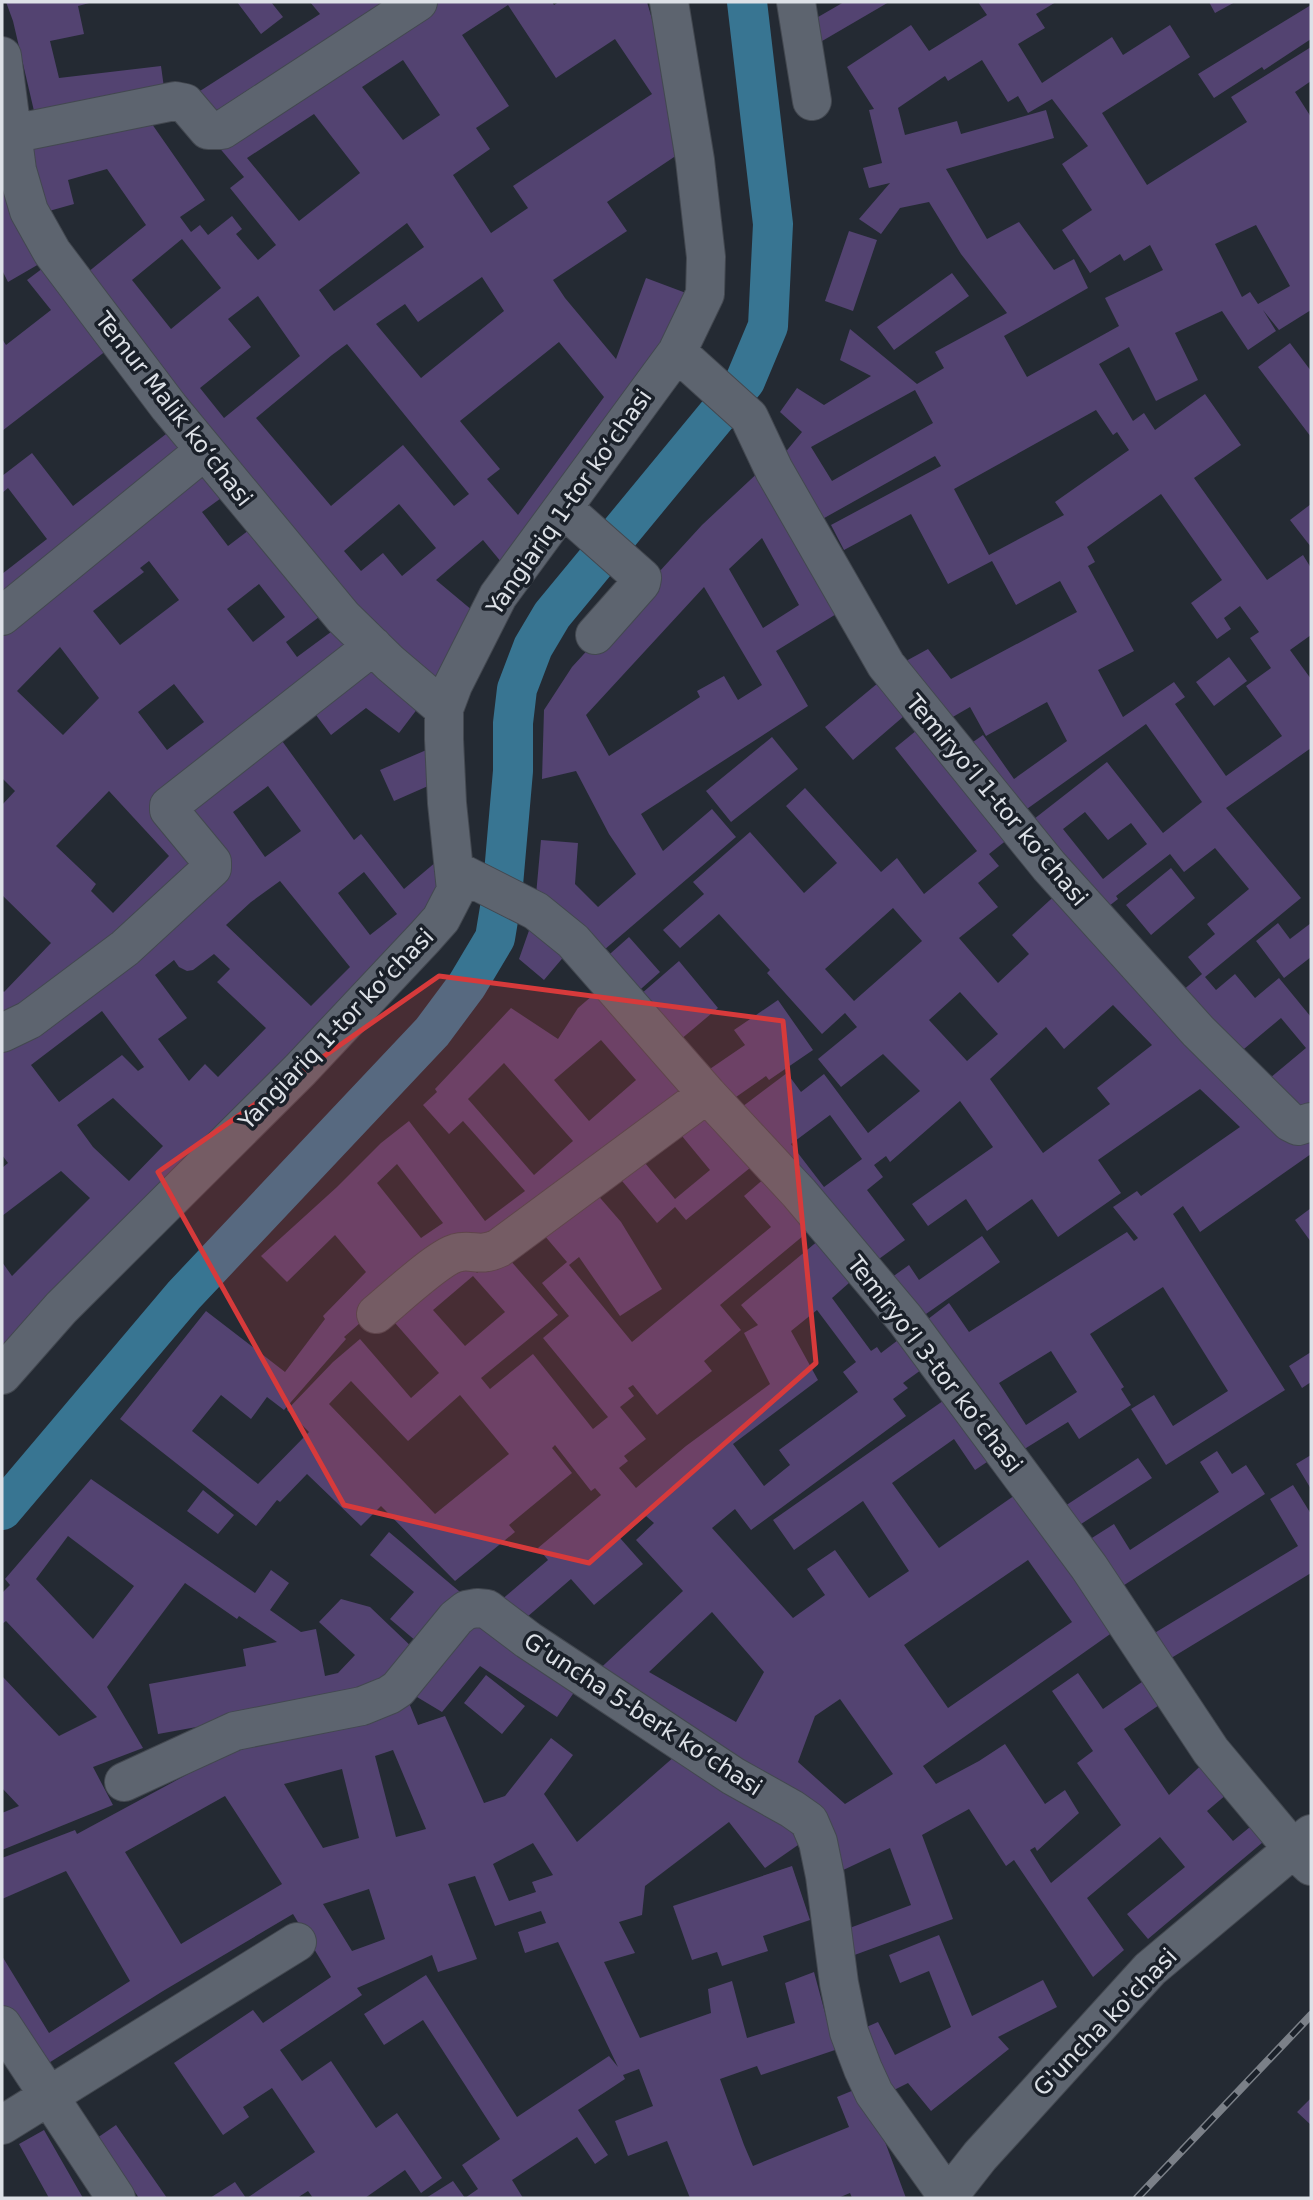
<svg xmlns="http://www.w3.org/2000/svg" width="1313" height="2200" font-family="'DejaVu Sans',sans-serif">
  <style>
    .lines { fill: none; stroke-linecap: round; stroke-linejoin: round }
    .canal { stroke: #387592; stroke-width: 40 }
    .building { fill: #534371; fill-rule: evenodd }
    .minor-casing { stroke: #434850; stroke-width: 40 }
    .minor { stroke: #5d646f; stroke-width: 38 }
    .rail-casing { stroke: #7b8088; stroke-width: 8 }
    .rail { stroke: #1a2029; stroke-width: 5; stroke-dasharray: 16; stroke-linecap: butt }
    .marked { fill: #d73a3b; fill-opacity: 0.2; stroke: #d73a3b; stroke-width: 5; stroke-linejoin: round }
    .labels { text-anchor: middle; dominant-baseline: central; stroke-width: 7; stroke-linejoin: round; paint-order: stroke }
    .street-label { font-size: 23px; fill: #dde1e7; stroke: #1a2029 }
  </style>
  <rect width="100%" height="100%" fill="#242a33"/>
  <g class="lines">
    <path class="canal" d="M2,1510L184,1295L432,1032L467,985L495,938L502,896L513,771V723L517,689L533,647L552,615L745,381L768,326L773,224L747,2"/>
  </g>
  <path class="building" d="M6,2H93L78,6L84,34L50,41L59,78L161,66L165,95L34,111L13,21Z
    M237,2H271L283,17L261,34Z
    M310,2H415L223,125L200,91L320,14Z
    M427,2H552L554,5L559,2H647L679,111L683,151L607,202L627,231L553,280L565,298L616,359L646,278L686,293L652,385L511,574L483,540L436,580L485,621L429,687L240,480L77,281L146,225L107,169L68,180L74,204L42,213L24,147L145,114L205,200L180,217L191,232L200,225L208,235L232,216L242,229L236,234L258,260L276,245L230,188L244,177L212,139ZM508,5L556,78L615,39L652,94L513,186L528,208L491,233L453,175L490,149L476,128L509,106L462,35ZM403,60L440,115L403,140L362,87ZM314,114L360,173L299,221L247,158ZM407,223L424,247L334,311L319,290ZM182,239L221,288L171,329L132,280ZM482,277L504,311L421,378L376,324L405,304L418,322ZM258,296L300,356L224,418L200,388L251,347L228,319ZM559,342L604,397L518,515L487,479L500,469L460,421ZM347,344L469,494L454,506L403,445L331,506L256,418L332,355ZM399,504L436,548L402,576L383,553L361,571L344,551Z
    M844,2H889L817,44L806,24Z
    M978,2H1056L1036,14L1045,28L1018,44L1042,83L1112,37L1123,55L1170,25L1190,57L1102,113L1147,185L1247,122L1231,97L1311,47V81L1295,92L1311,117V310L1279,330L1263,310L1276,331L1248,350L1222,311L1175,333L1198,380L1156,401L1129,347L1099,364L1133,421L1144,413L1155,430L1205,394L1241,445L1194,478L1267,580L1303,555L1311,568V635L1290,650L1311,679V748L1226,808L1301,898L1205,977L1216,990L1235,974L1255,998L1279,978L1311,1017V1116L1264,1083L1306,1048L1281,1018L1232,1059L1175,997L1202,974L1188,957L1215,934L1207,924L1249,889L1215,848L1184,872L1170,854L1116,896L1118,899L1095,917L1025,826L1107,762L1163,833L1202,802L1146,724L1013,819L963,749L983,735L1014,779L1067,741L1047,702L986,736L970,707L951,718L906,661L928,649L951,679L1077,612L1060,581L1016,605L992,561L948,584L911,514L844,550L831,525L941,466L935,456L810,526L775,465L802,432L780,412L797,388L824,405L871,376L840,360L850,329L917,384L944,368L935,352L1007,313L961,254L929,202L900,208L881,234L859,219L890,183L869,188L863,168L882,163L869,110L874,109L847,67L911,25L929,51L987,15ZM982,60L1008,102L1018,96L1028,113L1052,99L1088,146L1062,164L1092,210L1062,230L1090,273L1120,254L1124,261L1150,245L1163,270L1105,298L1119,326L1027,377L1004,336L1088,288L1074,259L1054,270L1019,222L987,239L946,169L1054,138L1046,110L961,134L957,121L905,135L898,108L945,76L948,81ZM1256,225L1290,286L1258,304L1250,292L1242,297L1215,244ZM915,390L933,423L832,481L811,447ZM1096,410L1113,435L1117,432L1129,450L1055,502L1064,515L989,555L954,489ZM1161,494L1222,580L1191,603L1217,639L1231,629L1224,618L1240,606L1259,632L1250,638L1271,668L1246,686L1282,736L1226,776L1175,704L1185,697L1174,682L1123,717L1098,670L1134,651L1088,566L1095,562L1087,547ZM1085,812L1108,840L1131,823L1147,844L1103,879L1063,829Z
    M1209,2H1235L1215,13Z
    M1311,5V39L1264,70L1262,67L1214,98L1198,74Z
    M2,96L46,260L8,282L2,270Z
    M849,231L877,240L853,311L825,301Z
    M47,265L111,347L2,431V339L6,345L51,310L27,280Z
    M952,273L969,296L894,350L877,327Z
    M1290,343L1311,371V437L1258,367Z
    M179,424L198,449L2,612V574L47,539L8,488L2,493V476L32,453L73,506Z
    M766,465L846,608L776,651L808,706L641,814L663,851L712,809L736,837L597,956L535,906L541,840L578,843L575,884L598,907L636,874L609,834L576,771L542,779L544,710L572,667L702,525ZM762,538L799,605L763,628L729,569ZM704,587L762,685L738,700L724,676L697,691L700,697L609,756L586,715Z
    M209,468L228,493L202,512L228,546L253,527L327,611L286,642L297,657L339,626L361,654L161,808L208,857L2,1028V990L4,992L51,943L2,895V805L15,791L2,778V632ZM149,561L179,600L120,645L93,611L144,572L140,568ZM259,584L285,617L253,642L227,609ZM60,647L99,698L63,735L17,691ZM174,684L204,722L167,750L138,712ZM109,791L169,856L113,913L91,891L96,884L56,846Z
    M1311,504V547L1290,520Z
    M1229,657L1247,681L1214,706L1196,682Z
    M369,664L421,704L399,733L366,708L331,735L310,707Z
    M884,678L911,710L853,760L825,727Z
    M928,721L1017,832L989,854L999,866L978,883L998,907L959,938L998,983L1029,954L1012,935L1062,889L1311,1133V1154L1200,1232L1183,1206L1173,1214L1285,1390L1166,1465L1131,1409L1154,1395L1173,1426L1228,1391L1163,1287L1090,1334L1124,1387L1121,1389L1131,1405L1079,1439L1068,1422L1018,1453L919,1326L949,1303L969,1332L1127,1232L1134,1241L1138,1238L1113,1207L1137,1191L1141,1196L1240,1127L1200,1089L1098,1160L1121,1193L1058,1237L1032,1199L987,1231L966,1199L928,1226L912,1204L993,1147L960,1101L890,1162L886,1156L874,1165L883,1177L867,1190L905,1240L872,1264L734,1113L787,1073L801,1092L824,1074L868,1133L920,1091L883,1054L841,1087L818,1059L857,1027L845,1013L822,1034L767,973L770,970L719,914L680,948L663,930L704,894L693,882L750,832L804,893L837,863L786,806L805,788L881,872L897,858L924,894L977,851L895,748ZM893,908L922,941L854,1001L825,969ZM960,992L998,1034L967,1061L929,1020ZM1113,1005L1152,1045L1097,1088L1110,1104L1043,1153L990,1079L1046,1027L1064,1049ZM830,1115L862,1159L824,1187L791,1144ZM1051,1351L1077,1392L1026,1425L999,1383Z
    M277,734L354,840L361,834L404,889L443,856L454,890L2,1357V1262L12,1276L90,1198L61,1171L2,1216V1168L8,1163L2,1155V1047L227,870L180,804ZM268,786L301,831L265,857L233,812ZM364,872L397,914L370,935L338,893ZM280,881L350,967L311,1006L226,925L251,902ZM214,954L230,969L217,982L266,1028L218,1077L205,1064L189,1081L158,1039L187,1018L155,975L174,960L179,967L187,971L193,970ZM102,1011L144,1067L138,1071L122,1055L59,1102L31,1065ZM113,1098L163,1146L129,1181L93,1147L77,1125Z
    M772,737L798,769L731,822L706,791Z
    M431,748L444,779L394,801L380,770Z
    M1171,868L1195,898L1151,935L1126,905Z
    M532,922L566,954L544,980L519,959Z
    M1278,923L1290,939L1311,923V957L1284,978L1256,941Z
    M629,937L660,972L633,996L602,961Z
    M679,961L718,1008L680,1040L641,994Z
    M607,983L697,1088L596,1168L592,1164L540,1209L484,1250L458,1243L408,1281L344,1337L346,1339L284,1410L267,1397L251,1419L221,1395L192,1431L258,1484L309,1432L287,1410L333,1362L360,1339L411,1398L439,1373L388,1315L459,1253L477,1273L502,1251L558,1315L481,1378L490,1389L533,1354L593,1429L608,1417L543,1338L569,1316L542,1283L567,1262L544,1235L595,1192L621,1222L662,1289L620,1316L579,1257L569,1265L632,1342L771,1227L744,1196L765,1178L809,1231L720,1305L741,1330L704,1361L712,1371L657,1415L633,1385L628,1388L634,1396L620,1407L646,1439L624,1456L628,1461L619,1468L636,1488L686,1446L770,1384L744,1333L758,1325L741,1305L825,1235L858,1275L832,1298L871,1351L877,1347L881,1353L906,1334L928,1365L903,1383L908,1388L893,1399L906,1416L751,1530L735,1509L712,1528L793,1618L825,1595L807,1569L835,1550L869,1598L909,1571L863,1501L794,1550L773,1520L950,1396L993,1458L975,1470L954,1439L892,1483L939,1548L1018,1493L1057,1548L1065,1542L1123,1625L923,1766L936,1784L979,1761L1005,1744L1045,1804L1065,1790L1079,1813L1037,1851L1035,1847L1030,1850L1051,1883L1121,1825L1077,1763L1093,1751L1052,1691L1078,1673L1103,1709L1152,1675L1168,1699L1124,1729L1169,1795L1208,1759L1233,1789L1207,1811L1233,1841L1256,1822L1269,1837L1148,1939L1127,1914L1185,1867L1160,1837L1087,1898L1124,1950L1093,1977L1014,1860L1006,1866L969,1809L922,1835L953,1919L849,1957L839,1932L911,1905L890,1848L839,1872L812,1819L745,1771L591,1677L683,1591L636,1540L654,1523L646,1516L620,1538L643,1564L594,1605L571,1579L519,1624L500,1601L548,1560L538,1548L601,1495L595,1488L591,1491L555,1445L552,1448L572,1473L509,1525L515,1532L455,1581L381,1506L361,1526L307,1474L280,1502L277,1500L256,1526L120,1419L206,1311L285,1372L325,1319L323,1316L366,1272L335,1235L287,1282L261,1256L337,1187L381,1143L409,1121L485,1221L525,1191L463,1121L449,1134L423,1105L437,1092L435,1089L511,1008L558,1039L578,1008ZM601,1040L636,1080L589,1121L554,1080ZM504,1063L573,1141L534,1175L468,1099ZM397,1164L443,1223L421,1238L377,1183ZM473,1276L505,1312L465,1346L433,1310ZM817,1310L856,1362L843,1372L858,1392L779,1450L790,1465L764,1486L733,1444L818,1380L791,1331ZM351,1381L408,1441L460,1395L509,1454L435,1514L329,1404ZM1028,1560L1072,1622L948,1708L904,1645ZM712,1612L764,1672L736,1722L649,1672ZM840,1699L893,1774L845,1804L798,1762L815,1716Z
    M778,1000L813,1050L769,1080L766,1076L726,1104L704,1073L745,1045L734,1030Z
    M708,1104L756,1163L686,1220L675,1207L657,1223L618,1176L640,1157L675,1199L710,1170L677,1130Z
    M1311,1208V1242L1295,1220Z
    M982,1236L1000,1262L916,1321L888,1280L909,1265L919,1280Z
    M1311,1352V1382L1302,1388L1289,1366Z
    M1217,1451L1232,1474L1246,1465L1265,1494L1115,1591L1084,1543L1114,1524L1130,1550L1219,1492L1200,1462Z
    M1311,1455V1489L1296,1464Z
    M1138,1458L1152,1478L1078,1526L1065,1506Z
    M91,1479L255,1593L271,1570L289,1583L270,1610L301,1632L316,1629L325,1676L338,1673L355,1655L319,1622L341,1599L370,1607L415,1650L365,1702L290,1710L158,1734L149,1684L246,1666L243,1649L277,1642L239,1616L237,1619L185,1583L107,1687L143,1748L93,1767L113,1805L2,1850V1813L19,1806L2,1788V1676L59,1736L97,1717L6,1621L2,1624V1593L10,1585L5,1579ZM68,1536L134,1586L93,1639L36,1579Z
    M1293,1485L1311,1514V1573L1163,1663L1148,1637L1298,1546L1270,1499Z
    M203,1490L234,1515L218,1534L187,1511Z
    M389,1532L466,1597L423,1647L390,1619L414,1592L370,1555Z
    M469,1621L575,1691L557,1717L480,1666L442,1712L412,1694Z
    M486,1675L525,1706L502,1734L464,1703Z
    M407,1698L418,1725L445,1716L484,1803L505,1796L551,1738L573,1755L544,1794L577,1842L675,1756L811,1836L765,1868L729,1822L645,1886L642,1915L619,1922L635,1953L604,1962L640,2038L711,2013L708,1989L732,1981L747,2038L795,2023L785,1983L814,1972L835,2050L761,2075L757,2066L720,2079L744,2145L753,2166L849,2127L837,2097L854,2090L878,2123L906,2198H852L850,2193L838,2198H690L667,2141L628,2156L615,2121L653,2106L639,2069L623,2075L625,2079L578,2110L608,2155L595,2164L577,2137L512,2180L523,2198H426L453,2181L465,2198L478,2189L462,2165L500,2139L423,2020L384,2045L364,2014L426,1975L517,2117L609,2056L618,2067L558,1942L525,1953L518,1932L546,1923L541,1911L495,1926L475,1876L448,1884L477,1959L438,1972L432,1955L357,1988L362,1995L280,2050L302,2081L331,2061L376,2128L397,2113L442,2178L421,2193L405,2170L365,2198H313L308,2191L297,2198H247L315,2152L272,2088L243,2107L249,2117L223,2135L174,2063L253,2010L263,2023L331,1977L293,1914L163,1991L36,2071L2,2019V1956L49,2033L130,1981L66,1871L2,1899V1858L75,1830L77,1834L225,1754L331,1726ZM393,1750L426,1829L396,1837L375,1756ZM342,1769L359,1838L323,1848L284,1784ZM225,1796L282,1884L181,1944L125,1852ZM533,1843L553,1875L532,1882L536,1892L509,1901L493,1864ZM369,1889L385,1939L352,1951L323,1904Z
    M792,1866L810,1920L763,1936L768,1951L722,1966L717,1952L692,1960L673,1906Z
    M939,1935L972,2016L1043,1980L1057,2007L998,2037L1009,2049L931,2111L908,2083L880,2097L855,2032L878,2022L895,2055L951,2027L929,1971L900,1983L889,1955Z
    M1311,2098V2125L1297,2112Z
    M116,2125L167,2198H139L97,2138Z
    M44,2130L83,2198H49L19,2144Z
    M235,2182L246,2198H210Z"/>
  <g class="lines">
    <defs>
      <path id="minor" d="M796,2L812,101
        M2,56L17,170L29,211L52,252L169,407L343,617L390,663L444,709
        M12,134L175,101L185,103L208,130H222L418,2
        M677,352L749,417L774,470L886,665L1049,866L1198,1031L1290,1122L1298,1126L1311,1122
        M563,508L642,578L641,583L595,635
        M2,616L204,451
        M455,870L536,911L573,941L707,1094L799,1193L905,1319L1089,1567L1211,1751L1293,1849L1311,1866
        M2,1033L29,1020L125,948L212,868V862L169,810V806L373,646
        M376,1314C393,1300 438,1258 456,1253C472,1248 478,1258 499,1248L707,1094
        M2,1375L61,1308L300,1070L425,937L441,919L456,890L447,803L444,739V709L453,685L498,596L677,352L705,294L706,257L695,160L669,2
        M124,1782L235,1731L362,1706L389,1695L398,1689L456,1618L466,1610L477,1608L487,1609L528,1640L733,1776L792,1809L809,1821L818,1842L825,1876L839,1983L849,2032L863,2069L874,2093L948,2197
        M2,2025L116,2198
        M2,2125L297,1942
        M947,2198L980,2156L1150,1969L1311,1834"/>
    </defs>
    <use href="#minor" class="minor-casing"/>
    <use href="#minor" class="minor"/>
    <defs>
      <path id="rail" d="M1137,2198L1311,2015"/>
    </defs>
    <use href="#rail" class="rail-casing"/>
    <use href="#rail" class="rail"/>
  </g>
  <path class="marked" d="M439,976L783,1021L816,1363L589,1563L344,1505L158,1172Z"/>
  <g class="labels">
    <g class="street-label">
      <text transform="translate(174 409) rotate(52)">Temur Malik koʻchasi</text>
      <text transform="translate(569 502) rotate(-55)">Yangiariq 1-tor koʻchasi</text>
      <text transform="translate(997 800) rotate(50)">Temiryoʻl 1-tor koʻchasi</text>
      <text transform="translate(336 1029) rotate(-46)">Yangiariq 1-tor koʻchasi</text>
      <text transform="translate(935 1364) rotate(52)">Temiryoʻl 3-tor koʻchasi</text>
      <text transform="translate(643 1714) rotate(33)">Gʻuncha 5-berk koʻchasi</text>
      <text transform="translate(1105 2022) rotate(-46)">G'uncha ko'chasi</text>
    </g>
  </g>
  <rect width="1313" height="2200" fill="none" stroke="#dde1e7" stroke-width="7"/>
</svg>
